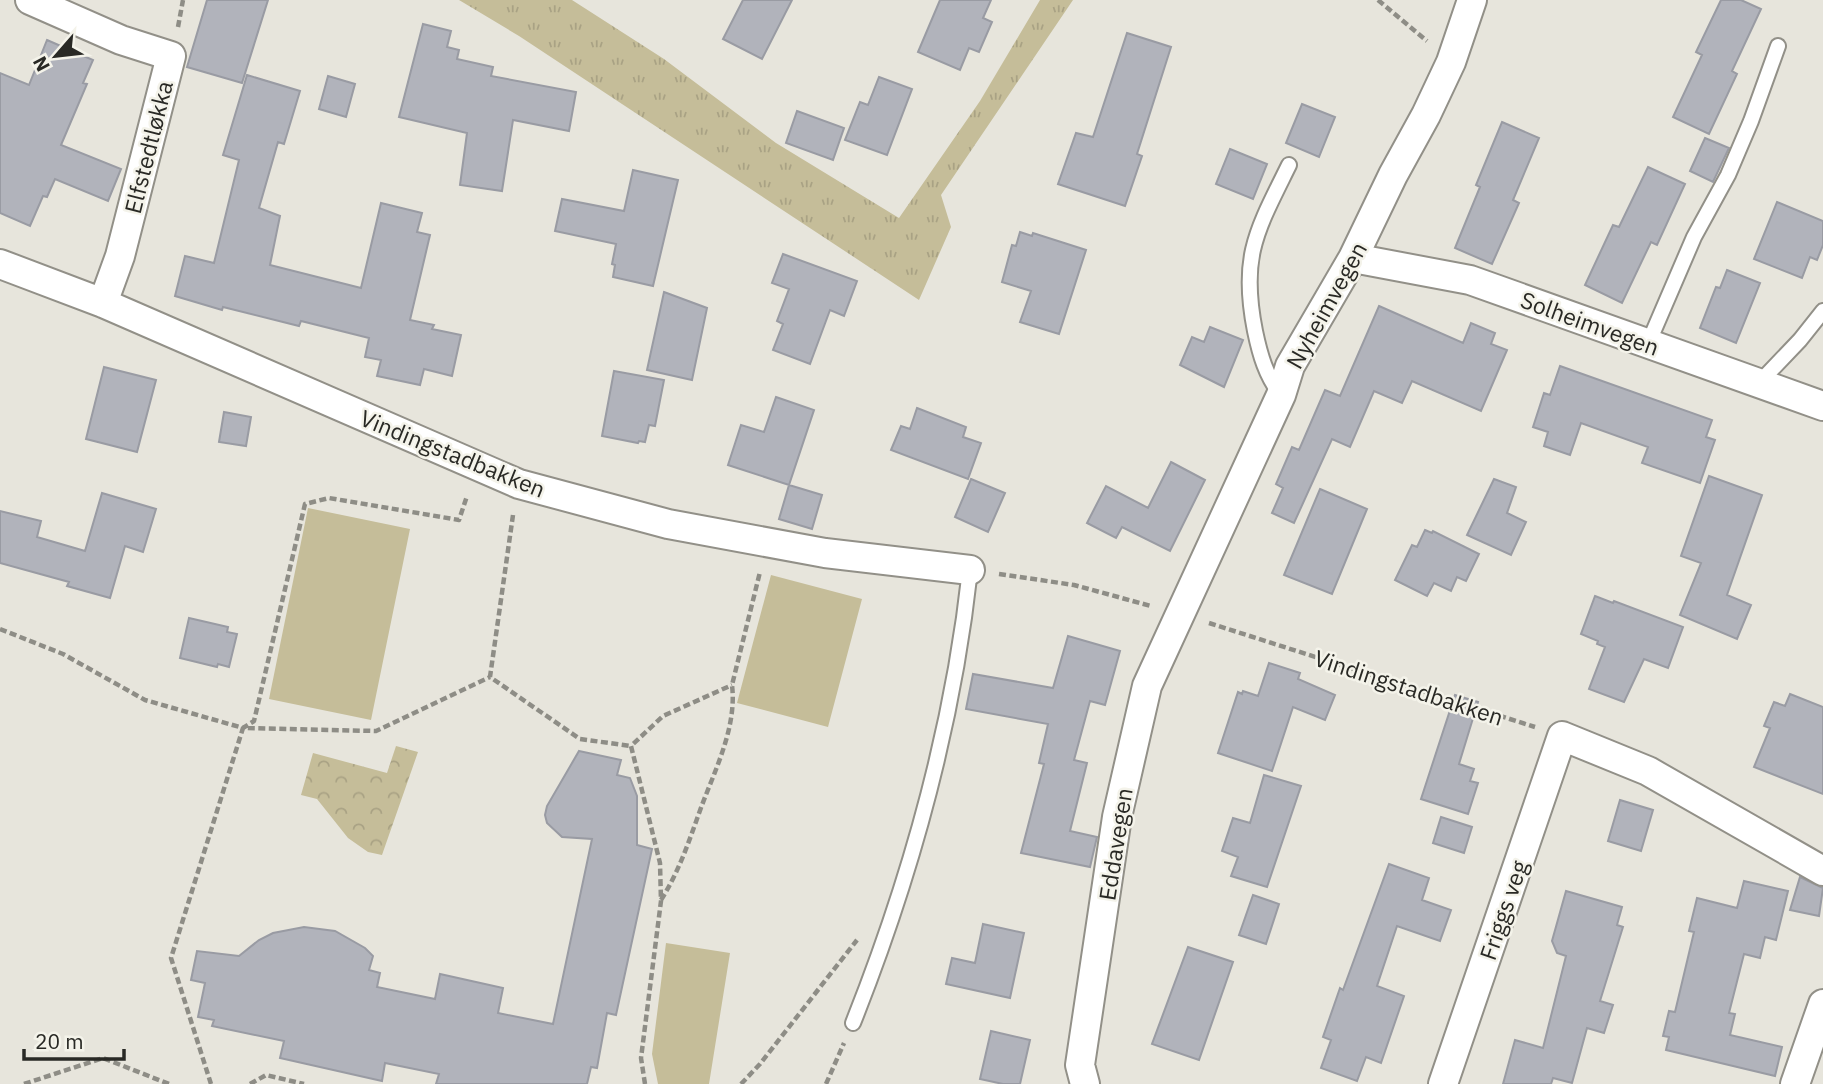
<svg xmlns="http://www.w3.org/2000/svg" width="1823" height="1084" font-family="'IBM Plex Sans',sans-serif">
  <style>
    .grass { fill: url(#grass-tufts) }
    .forest { fill: url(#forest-crowns) }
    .garden { fill: #c5bd99 }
    .building { fill: #b1b3bb; stroke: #999ba3; stroke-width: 2 }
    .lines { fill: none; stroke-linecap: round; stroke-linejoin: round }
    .service-casing { stroke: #929088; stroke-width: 18 }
    .minor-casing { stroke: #929088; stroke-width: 32 }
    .path { stroke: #8e8d86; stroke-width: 4.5; stroke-dasharray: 7 3.5; stroke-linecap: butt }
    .service { stroke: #fff; stroke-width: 14 }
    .minor { stroke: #fff; stroke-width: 28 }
    .labels { text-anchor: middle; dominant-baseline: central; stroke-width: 5; stroke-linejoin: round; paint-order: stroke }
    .street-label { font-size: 23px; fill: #292925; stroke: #f4f3ea }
  </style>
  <defs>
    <pattern id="grass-tufts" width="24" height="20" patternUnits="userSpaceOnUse" patternTransform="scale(1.75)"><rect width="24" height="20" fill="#c5bd99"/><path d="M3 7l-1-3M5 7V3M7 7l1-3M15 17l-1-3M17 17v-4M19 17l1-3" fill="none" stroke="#a9a284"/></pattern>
    <pattern id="forest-crowns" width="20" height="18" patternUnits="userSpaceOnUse" patternTransform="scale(1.75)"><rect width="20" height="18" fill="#c5bd99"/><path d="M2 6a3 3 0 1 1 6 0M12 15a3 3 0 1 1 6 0" fill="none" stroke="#a9a284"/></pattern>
  </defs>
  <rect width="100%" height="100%" fill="#e7e5dc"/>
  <path class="grass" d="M459,0H572L664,59L776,143L899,218L980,101L1040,0H1073L941,195L951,227L919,300L519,36Z"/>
  <path class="forest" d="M396,746L418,752L382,855L368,852L348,838L317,799L301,795L313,753L387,773Z"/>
  <path class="garden" d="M308,508L410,529L371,720L269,699Z
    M771,575L862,599L828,727L737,703Z
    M666,943L730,953L709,1084H658L652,1054Z"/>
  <path class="building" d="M207,0H268L242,83L187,67Z
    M743,0H792L762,59L723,39Z
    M940,0H991L983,18L992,22L979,52L969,48L960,70L918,52Z
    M1721,0H1741L1761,9L1732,71L1737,74L1709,134L1673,117L1702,55L1696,52Z
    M423,24L451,31L447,47L459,50L457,59L493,67L491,76L576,92L569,131L513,120L502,191L460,185L467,133L399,117Z
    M1127,33L1171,47L1137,154L1142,156L1125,206L1058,184L1076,133L1093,137Z
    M47,40L93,60L83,83L87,84L61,145L121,169L108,201L55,179L47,197L43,196L30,226L0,213V73L29,85Z
    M247,75L300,91L284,144L278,142L259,208L280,216L270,265L361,288L381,203L422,213L417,232L430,235L410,320L434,325L432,329L461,335L452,376L424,369L420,385L377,376L381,360L365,357L369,338L301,321L299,326L223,307L222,310L175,296L185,256L214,263L239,160L223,155Z
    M328,76L355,84L346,117L319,109Z
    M879,77L912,89L887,155L845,140L860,102L868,105Z
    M1302,104L1335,117L1319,157L1286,143Z
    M797,111L844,128L833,160L786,143Z
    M1502,122L1539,138L1513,200L1519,203L1492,264L1455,248L1480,187L1476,185Z
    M1705,138L1729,148L1713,182L1690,171Z
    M1230,149L1267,164L1253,199L1216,184Z
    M1648,167L1685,184L1657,245L1651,242L1622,303L1585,285L1613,225L1619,227Z
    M633,170L678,180L653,286L613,277L615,265L612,264L616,244L555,231L562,199L624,211Z
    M1777,202L1823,221V245L1817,260L1810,257L1802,278L1754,259Z
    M1020,232L1032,236L1033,233L1086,250L1059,334L1020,322L1031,291L1002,282L1012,245L1016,246Z
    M783,254L857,281L844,316L830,310L810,364L773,350L783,324L777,321L789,289L772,283Z
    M1727,270L1760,283L1736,343L1700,328L1716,287L1720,288Z
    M664,292L707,308L692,380L647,370Z
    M1379,306L1463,343L1471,323L1495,333L1491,344L1507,350L1481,411L1412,381L1402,403L1374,391L1350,447L1332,439L1294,523L1272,513L1283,488L1276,484L1292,447L1299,450L1325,390L1340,396Z
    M1210,327L1243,340L1224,387L1180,365L1192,337L1204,342Z
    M1560,366L1712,420L1706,437L1715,440L1700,483L1642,463L1648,447L1581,423L1570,455L1544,446L1548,432L1533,427L1544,393L1550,395Z
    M104,367L156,380L137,452L86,439Z
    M614,371L664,380L655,426L649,425L645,442L639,441L638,443L602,436Z
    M776,397L814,410L789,485L728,465L741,425L764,432Z
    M917,408L966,427L963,437L981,443L968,479L891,450L901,426L910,429Z
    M224,412L251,417L246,446L219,442Z
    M1171,462L1205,480L1170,551L1122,527L1116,538L1087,523L1106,486L1148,508Z
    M1709,476L1762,495L1727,595L1751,605L1737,639L1680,615L1701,563L1681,556Z
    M971,479L1005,493L988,532L955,517Z
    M1494,479L1516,487L1507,513L1526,522L1511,555L1467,535Z
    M789,485L822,495L812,529L779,519Z
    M1320,489L1367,509L1332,594L1284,575Z
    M102,493L156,509L143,552L125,546L110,598L67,586L69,582L0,563V511L41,521L37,537L85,551Z
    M1425,530L1432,533L1433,531L1479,554L1466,581L1457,577L1451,591L1434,583L1427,596L1395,580L1412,545L1417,547Z
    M1595,596L1613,603L1614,601L1683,627L1668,668L1644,659L1624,702L1589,689L1605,647L1597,644L1598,641L1581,634Z
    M189,618L228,627L227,632L237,634L229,667L218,664L217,667L180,658Z
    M1068,636L1120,651L1105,705L1090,701L1074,760L1087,763L1070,831L1097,837L1090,867L1021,853L1044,764L1039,763L1048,724L966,709L973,674L1053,688Z
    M1269,663L1300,673L1298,679L1335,695L1325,720L1293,707L1272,771L1218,753L1238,692L1242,694L1243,691L1258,696Z
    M1790,694L1823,707V794L1754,767L1770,728L1764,726L1774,702L1785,706Z
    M1455,695L1478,702L1459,764L1474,769L1470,781L1478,783L1468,814L1421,799Z
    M579,751L621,760L617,775L630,778L637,796V845L652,849L616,1015L607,1013L597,1068L591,1067L587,1084H436L439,1074L385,1063L382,1081L280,1058L284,1041L212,1026L214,1020L198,1017L205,983L191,980L197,951L239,956L259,940L273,933L304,927L335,931L365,948L373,956L369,970L380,973L377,987L435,999L440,974L503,988L498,1013L553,1024L592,839L562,837L547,823L545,815L547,806Z
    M1264,775L1301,786L1267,887L1231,876L1238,857L1222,851L1233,818L1250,823Z
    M1620,800L1653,810L1641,851L1608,841Z
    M1441,817L1472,827L1464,853L1433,843Z
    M1389,864L1429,878L1422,900L1451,910L1440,941L1397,926L1377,986L1404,996L1381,1063L1366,1057L1357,1081L1321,1068L1331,1040L1323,1037L1340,988L1343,990Z
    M1800,877L1823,888L1819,916L1790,910Z
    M1744,881L1788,891L1776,940L1765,937L1760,958L1744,954L1729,1013L1735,1014L1730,1035L1782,1047L1775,1076L1666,1050L1669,1037L1663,1036L1669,1011L1675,1012L1694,932L1689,931L1697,898L1737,908Z
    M1566,891L1622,907L1617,925L1623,927L1600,1001L1613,1005L1604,1033L1587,1028L1572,1083L1553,1078L1551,1084H1503L1515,1040L1543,1048L1566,956L1557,953L1552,941Z
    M1253,895L1279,904L1266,944L1239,935Z
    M983,924L1024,933L1010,998L946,984L952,958L975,963Z
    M1188,947L1233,962L1199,1060L1152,1044Z
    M991,1031L1030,1040L1020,1084H1003L980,1079Z"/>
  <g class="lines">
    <defs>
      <path id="service" d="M1648,344L1694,237L1728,175L1751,121L1778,46
        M1759,383L1800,340L1823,311
        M1281,395C1266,376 1260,355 1255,331C1240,256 1257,230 1289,165
        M853,1023C911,877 953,726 970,570"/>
      <path id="minor" d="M30,0L121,40L171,56L120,256L103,303
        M1353,258L1470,280L1823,406
        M0,264L103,303L519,484L668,524L825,553L970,570
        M1085,1084L1080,1065L1117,817L1147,686L1281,395L1290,366L1353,258L1393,175L1426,115L1451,62L1472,0
        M1443,1084L1562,736L1648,771L1823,871
        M1795,1084L1823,1004"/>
    </defs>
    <use href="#service" class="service-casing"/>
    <use href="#minor" class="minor-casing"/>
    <path class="path" d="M1378,0L1427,41
      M178,27L183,0
      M513,515L490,677L580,739L631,746
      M999,574L1074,585L1151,606
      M1209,623L1535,727
      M0,629L63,654L145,700L243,728L254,721L305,504L329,498L459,520L467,496
      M661,900C680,870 690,838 702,805C716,768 737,726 732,685L760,572
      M24,1084L103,1058L169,1084
      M211,1084L171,958L243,728L376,731L490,677
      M250,1084L266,1075L304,1084
      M645,1084L641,1058L661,901L660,863L631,746L663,716L732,685
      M741,1084L760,1064L857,940
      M826,1084L844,1043"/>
    <use href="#service" class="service"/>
    <use href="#minor" class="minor"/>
  </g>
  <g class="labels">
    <g class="street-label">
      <text transform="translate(148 147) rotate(-76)">Elfstedtløkka</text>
      <text transform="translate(1326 305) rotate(-61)">Nyheimvegen</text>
      <text transform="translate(1590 323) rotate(20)">Solheimvegen</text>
      <text transform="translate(453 453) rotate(22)">Vindingstadbakken</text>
      <text transform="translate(1409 687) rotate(18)">Vindingstadbakken</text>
      <text transform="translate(1115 844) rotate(-81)">Eddavegen</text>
      <text transform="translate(1503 910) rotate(-71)">Friggs veg</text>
    </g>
  </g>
  <g transform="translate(56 56) rotate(242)" stroke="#f4f3ea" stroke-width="5" paint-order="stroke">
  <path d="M0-5L12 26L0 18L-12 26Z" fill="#292925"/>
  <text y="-10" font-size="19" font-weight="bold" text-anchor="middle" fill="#292925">N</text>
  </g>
  <path d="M24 1049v10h100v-10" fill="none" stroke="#292925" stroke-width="3.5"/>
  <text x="35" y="1049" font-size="21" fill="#292925" stroke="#f4f3ea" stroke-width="5" paint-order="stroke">20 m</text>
</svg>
